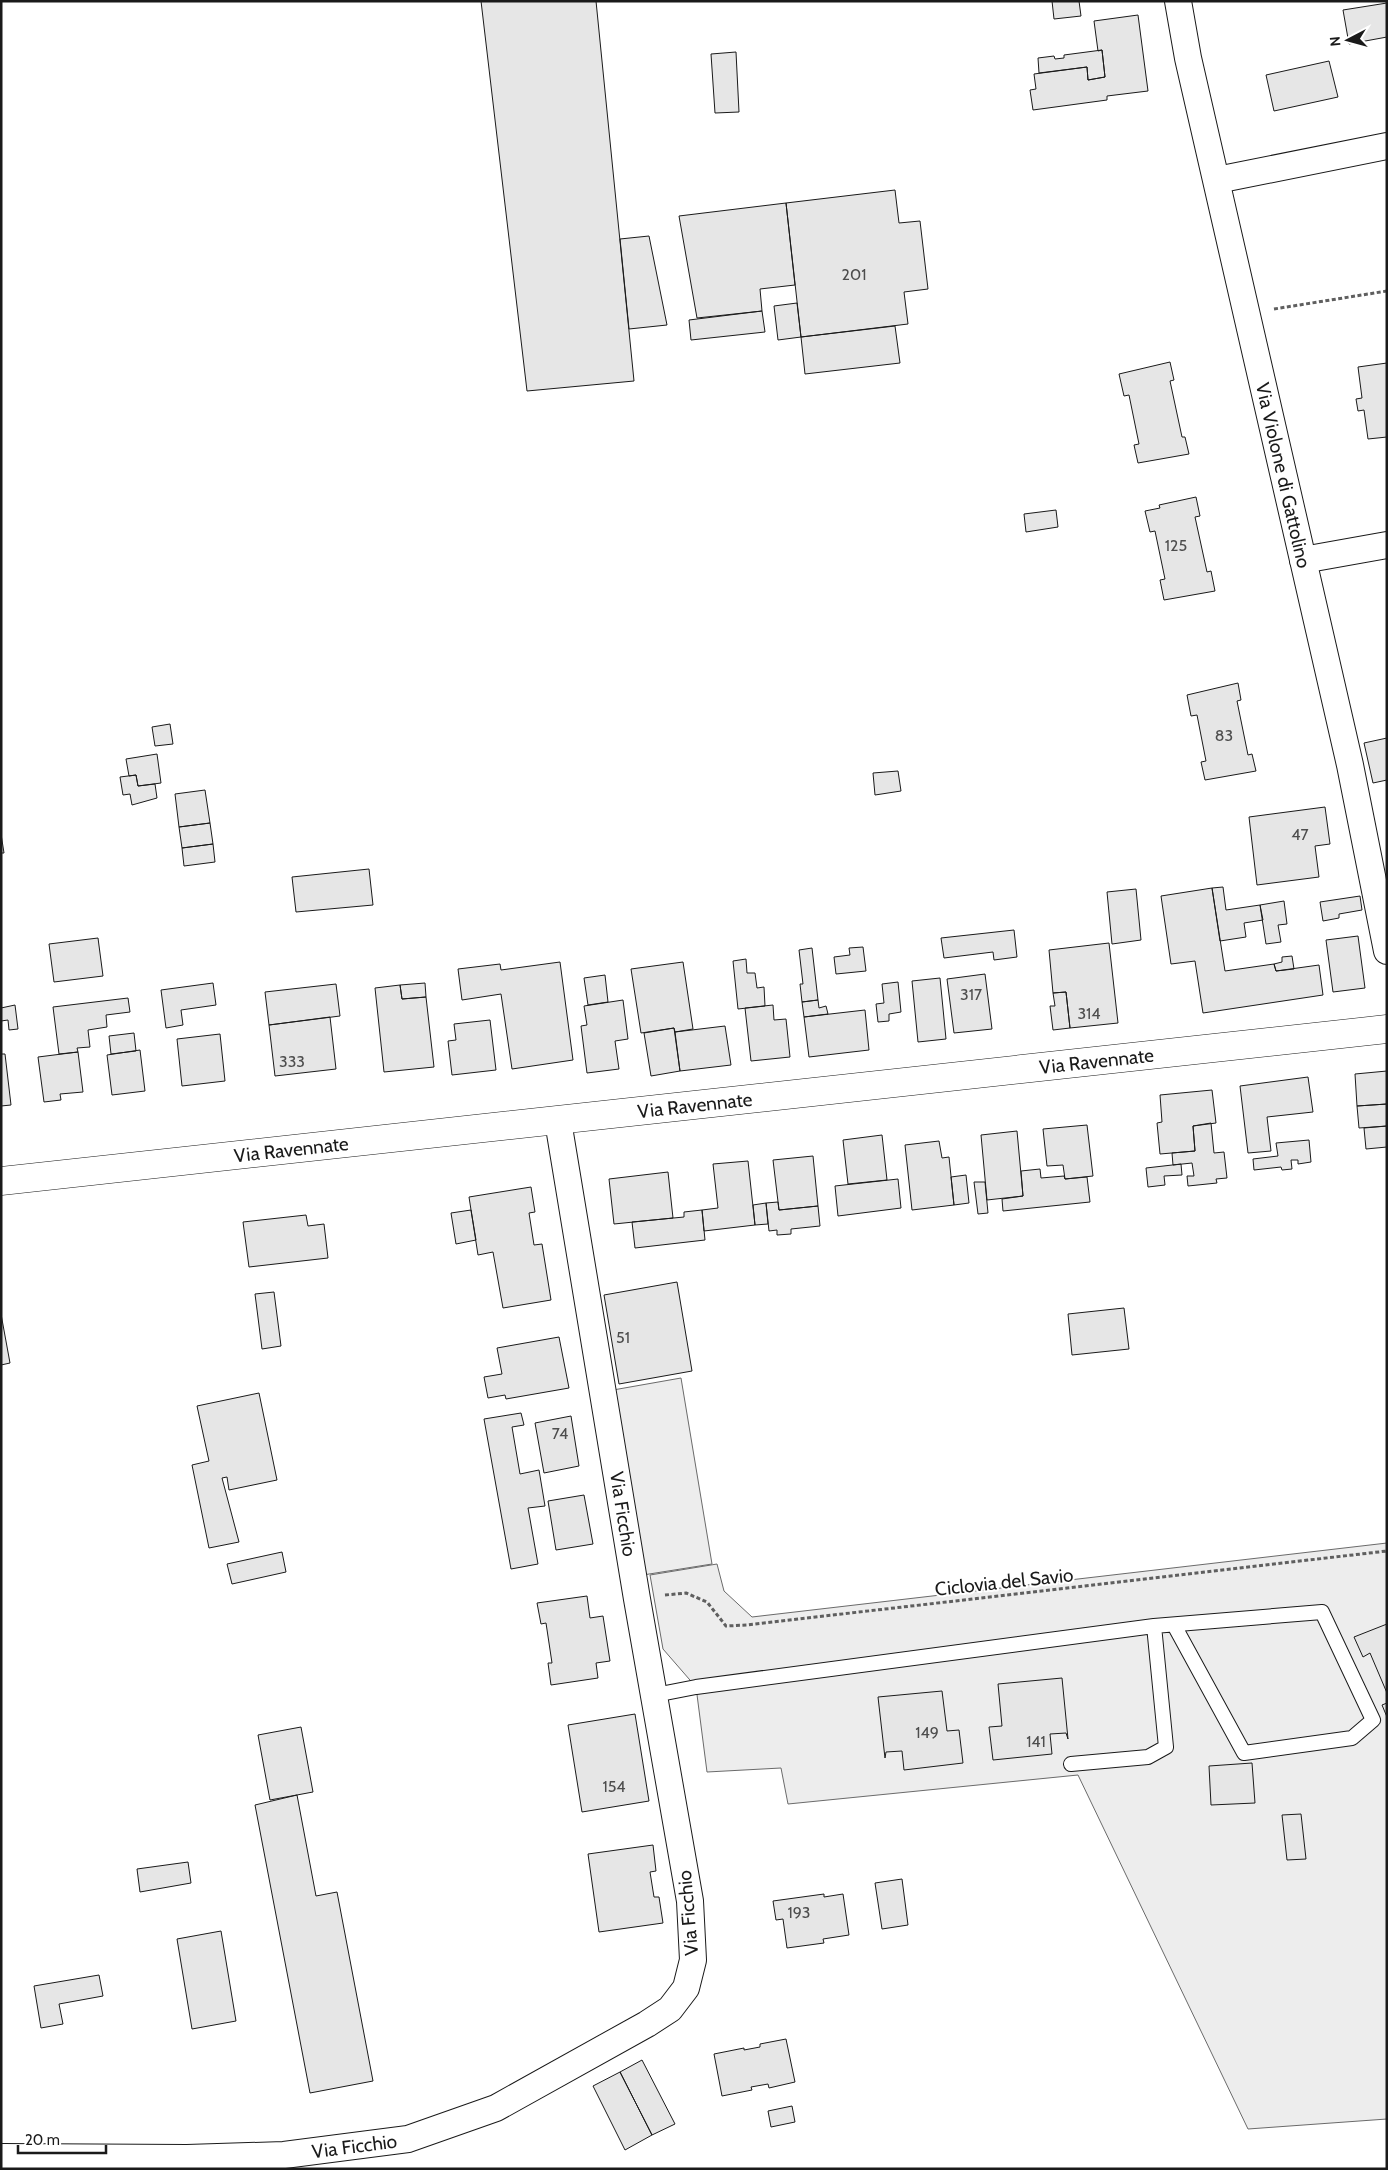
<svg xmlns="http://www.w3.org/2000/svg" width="1388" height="2170" font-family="Cabin,sans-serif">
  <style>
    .built { fill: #ededed; stroke: #6a6a6a }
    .building { fill: #e6e6e6; stroke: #1a1a1a }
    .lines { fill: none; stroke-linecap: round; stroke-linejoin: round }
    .lane-casing { stroke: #1a1a1a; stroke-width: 16 }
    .street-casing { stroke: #1a1a1a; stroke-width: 28 }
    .secondary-casing { stroke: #1a1a1a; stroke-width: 29 }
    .path { stroke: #5f5f5f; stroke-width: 3; stroke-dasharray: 4 2.5; stroke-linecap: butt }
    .lane { stroke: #fff; stroke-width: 14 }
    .street { stroke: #fff; stroke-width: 26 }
    .secondary { stroke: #fff; stroke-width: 28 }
    .labels { text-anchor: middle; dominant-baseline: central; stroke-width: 4; stroke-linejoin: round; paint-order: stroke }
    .number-label { font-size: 16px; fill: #4d4d4d }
    .street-label { font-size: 19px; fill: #1a1a1a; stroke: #fff }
  </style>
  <rect width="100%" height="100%" fill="#fff"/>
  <path class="built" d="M681,1378L712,1564L643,1575L613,1390Z
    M1387,1543V2119L1248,2129L1078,1775L788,1804L781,1768L707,1772L696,1687L663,1649L650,1575L717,1564L724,1591L752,1617Z"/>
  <path class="building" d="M481,1H596L634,381L527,391Z
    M1052,1H1079L1081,16L1054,19Z
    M1387,3V37L1349,44L1343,10Z
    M1138,15L1148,91L1107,96V100L1033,110L1030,90L1036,89L1034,74L1087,67L1088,80L1105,77L1102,50L1098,51L1094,21Z
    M1102,50L1105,77L1088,80L1087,67L1039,73L1038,58L1054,56L1055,59L1064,58V55Z
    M736,52L739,112L715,113L711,54Z
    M1329,61L1338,97L1274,111L1266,75Z
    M895,190L899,223L920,221L928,289L904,292L908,324L801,337L786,203Z
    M786,203L795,285L760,289L762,311L697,318L679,216Z
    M649,236L667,325L629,329L620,239Z
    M797,303L801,337L778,340L774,306Z
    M762,311L765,332L691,340L689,320Z
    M895,326L900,363L805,374L801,337Z
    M1170,362L1174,380L1170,381L1182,437H1185L1189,454L1138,463L1134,445L1139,444L1129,395L1124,396L1119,374Z
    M1387,363V437L1368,439L1364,410L1358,411L1356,399L1362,398L1358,367Z
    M1196,497L1200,516L1195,517L1207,572L1211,571L1215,591L1164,600L1160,580L1165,579L1155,531L1150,532L1145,511L1160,508L1159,505Z
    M1056,510L1058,527L1026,532L1024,514Z
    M1238,683L1241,700L1237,701L1248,755L1252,754L1256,771L1205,780L1201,762L1206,761L1197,715L1191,716L1187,695Z
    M170,724L173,744L155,746L152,727Z
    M1387,738V780L1373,783L1364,743Z
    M157,754L161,783L138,786L136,775L129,776L126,759Z
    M898,771L901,791L875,795L873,773Z
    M136,775L138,786L155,784L157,798L132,805L130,794L123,795L120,777Z
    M205,790L210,823L179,827L175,794Z
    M1325,807L1330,844L1315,846L1319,877L1257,885L1249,817Z
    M210,823L213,844L182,848L179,827Z
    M1,834L4,853H1Z
    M213,844L215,862L184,866L182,848Z
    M369,869L373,905L296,912L292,877Z
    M1223,887L1226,910L1260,905L1263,920L1244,923L1246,937L1220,941L1212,888Z
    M1212,888L1225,971L1274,964L1276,971L1319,965L1323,995L1203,1013L1195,961L1171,964L1161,896Z
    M1136,889L1141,940L1112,944L1107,892Z
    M1360,896L1362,910L1339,914V918L1323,921L1320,902Z
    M1284,901L1287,924L1278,925L1281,942L1266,944L1260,905Z
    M1014,930L1017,957L994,960L993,952L944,958L941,938Z
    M1358,936L1365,988L1333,992L1326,940Z
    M98,938L103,976L54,982L49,944Z
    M1109,943L1118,1023L1070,1028L1066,992L1053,993L1049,950Z
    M863,947L866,971L836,974L834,957L850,955L849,948Z
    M812,948L818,1000L802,1002L800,984H803L799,950Z
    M1292,956L1294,969L1276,971L1274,964L1282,962V957Z
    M746,959L747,973H755L757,988L764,987L765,1006L738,1009L733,961Z
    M560,962L573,1060L512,1069L501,994L462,1000L458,969L500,964L501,970Z
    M683,962L693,1029L675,1032L674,1028L641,1033L631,969Z
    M985,974L992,1029L954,1033L947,979Z
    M605,975L608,1002L588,1005L584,978Z
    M940,978L946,1039L918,1042L912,981Z
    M898,982L901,1012L889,1014V1021L878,1022L876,1004L884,1003L882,984Z
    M213,983L216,1005L181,1010L183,1025L166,1028L161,990Z
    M425,983L426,997L402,999L400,985Z
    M336,984L340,1016L269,1025L265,992Z
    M400,985L402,999L426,997L434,1067L384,1072L375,988Z
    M1066,992L1070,1028L1053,1030L1050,1006H1055L1053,993Z
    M128,998L130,1012L106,1015L107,1027L88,1030L90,1047L77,1048L78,1052L59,1054L53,1007Z
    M623,1000L628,1039L615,1041L619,1069L587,1073L581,1026L587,1025L584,1006Z
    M818,1000L819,1008L826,1006L828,1014L804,1017L802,1002Z
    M15,1005L18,1029L9,1030L8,1020L1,1021V1008Z
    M773,1005L774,1020L786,1019L790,1057L751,1061L745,1008Z
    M865,1010L869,1050L809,1057L804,1017Z
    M330,1017L336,1069L275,1076L269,1025Z
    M490,1020L496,1070L452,1075L448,1041L456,1040L454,1024Z
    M725,1026L731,1065L680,1071L675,1032Z
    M674,1028L680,1071L651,1076L644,1033Z
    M134,1033L136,1051L111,1054L109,1036Z
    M220,1034L225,1081L182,1086L177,1039Z
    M140,1050L145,1091L112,1095L107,1055Z
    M78,1052L83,1092L60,1094L61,1100L44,1102L38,1057Z
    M1,1054H5L11,1105L1,1106Z
    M1387,1071V1104L1357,1106L1355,1074Z
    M1308,1077L1313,1112L1267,1117L1271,1151L1248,1153L1240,1086Z
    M1212,1090L1216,1123L1193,1126L1195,1151L1160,1154L1157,1123L1162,1122L1160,1095Z
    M1387,1104V1126L1359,1128L1357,1106Z
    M1211,1123L1214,1153L1224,1152L1227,1178L1216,1179L1217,1183L1188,1186L1187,1176H1194L1192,1163L1173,1165L1172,1153L1195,1151L1193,1126Z
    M1087,1125L1093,1176L1065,1179L1063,1165L1047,1166L1043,1129Z
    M1387,1126V1147L1366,1149L1364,1128Z
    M1017,1131L1023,1196L987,1200L981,1135Z
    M882,1135L887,1180L848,1184L843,1140Z
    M1309,1140L1311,1162L1298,1164V1160H1291L1292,1169L1282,1170L1281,1167L1254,1170L1253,1159L1278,1156L1276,1143Z
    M939,1141L942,1158L949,1157L954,1205L912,1210L905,1145Z
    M813,1156L818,1206L779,1210L773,1160Z
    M748,1161L755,1225L704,1231L702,1210L718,1208L713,1164Z
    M1181,1164L1182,1175L1164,1176L1165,1185L1148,1187L1146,1168Z
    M1040,1169L1041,1178L1064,1176L1065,1179L1087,1177L1090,1202L1003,1211L1002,1199L1023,1196L1021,1171Z
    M668,1172L673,1218L614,1224L609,1179Z
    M966,1175L969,1203L954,1205L951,1177Z
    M898,1179L901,1208L838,1216L835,1186Z
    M974,1182H985L988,1213L978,1214Z
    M531,1187L535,1212L529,1213L534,1245L542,1244L551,1300L503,1308L493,1252L478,1255L469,1197Z
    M778,1202L779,1210L818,1206L820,1226L791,1229V1234L777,1235V1230L769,1231L766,1203Z
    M766,1203L768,1224L755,1225L753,1205Z
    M471,1210L476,1240L456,1244L451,1213Z
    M702,1210L705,1240L635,1248L632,1222L684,1217V1212Z
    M306,1215L308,1226L324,1224L328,1258L249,1267L243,1222Z
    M677,1282L692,1371L619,1384L604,1295Z
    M274,1292L281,1346L262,1349L255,1294Z
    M1124,1308L1129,1349L1072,1355L1068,1314Z
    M1,1314L10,1363L1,1365Z
    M559,1337L569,1388L506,1399L505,1395L488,1398L484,1377L502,1374L497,1348Z
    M259,1393L277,1480L229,1490L227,1477L222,1478L239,1542L209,1548L192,1465L209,1461L197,1406Z
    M521,1413L524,1425L512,1427L520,1474L539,1470L545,1506L528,1508L538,1564L511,1569L484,1419Z
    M571,1416L579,1466L544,1473L535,1423Z
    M584,1495L593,1544L556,1550L548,1501Z
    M282,1552L286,1572L232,1584L227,1564Z
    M587,1596L590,1618L603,1616L610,1661L596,1663L598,1678L551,1685L548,1663H552L546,1623L541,1624L537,1603Z
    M1387,1624V1693L1370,1653L1363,1657L1354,1637Z
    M1062,1678L1068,1739L1066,1733L1050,1734L1052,1754L993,1760L989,1727L1002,1726L998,1684Z
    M942,1691L947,1731L959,1730L963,1763L904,1770L902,1751L886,1752L885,1758L878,1697Z
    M1387,1703V1717L1382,1705Z
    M635,1714L649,1801L582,1812L568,1725Z
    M301,1727L313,1792L270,1800L258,1735Z
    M1252,1763L1255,1803L1211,1805L1209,1766Z
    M297,1795L316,1896L337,1892L373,2081L310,2093L255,1805Z
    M1301,1814L1306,1859L1287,1860L1282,1815Z
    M653,1845L656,1871L650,1872L654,1897H659L663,1923L599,1932L588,1854Z
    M188,1862L191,1883L140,1892L137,1869Z
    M902,1879L908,1925L882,1929L875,1883Z
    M824,1894V1897L843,1894L849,1935L823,1939L824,1943L787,1948L783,1919L776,1920L773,1901Z
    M221,1931L236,2021L192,2029L177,1939Z
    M99,1975L103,1996L59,2004L63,2024L41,2028L34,1986Z
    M786,2039L795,2082L769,2088L768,2084L751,2087L752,2090L722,2096L714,2054L744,2048V2050L760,2047V2044Z
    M642,2060L675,2124L652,2135L620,2072Z
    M620,2072L652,2135L625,2150L593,2086Z
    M792,2106L795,2122L771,2127L768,2111Z"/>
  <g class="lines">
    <defs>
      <path id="lane" d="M655,1695L696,1687L1154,1626L1322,1612L1373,1720L1352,1738L1244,1753L1174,1625
        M1071,1764L1148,1757L1166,1747L1154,1626"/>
      <g id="street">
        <path id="s1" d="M1178,1L1188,58L1350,765L1387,951"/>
        <path d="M1217,180L1387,146"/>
        <path d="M1303,560L1387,545"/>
        <path id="s2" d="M1,2157L187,2158L284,2155L408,2139L496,2108L647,2024L670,2009L686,1988L693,1960L690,1901L637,1599L558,1121"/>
      </g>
      <g id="secondary">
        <path id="s3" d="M1,1181L1387,1029"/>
      </g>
    </defs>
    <use href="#lane" class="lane-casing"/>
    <use href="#street" class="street-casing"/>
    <use href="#secondary" class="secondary-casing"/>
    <path class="path" d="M1274,309L1387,291
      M665,1595L686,1593L707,1602L726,1626L747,1625L1387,1551"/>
    <use href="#lane" class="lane"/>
    <use href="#street" class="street"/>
    <use href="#secondary" class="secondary"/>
  </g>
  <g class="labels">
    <g class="number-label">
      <text x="854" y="274">201</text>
      <text x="1176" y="545">125</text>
      <text x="1224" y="735">83</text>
      <text x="1300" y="834">47</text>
      <text x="971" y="994">317</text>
      <text x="1089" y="1013">314</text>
      <text x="292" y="1061">333</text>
      <text x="623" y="1337">51</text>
      <text x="560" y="1433">74</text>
      <text x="927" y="1732">149</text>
      <text x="1036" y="1741">141</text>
      <text x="614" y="1786">154</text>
      <text x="799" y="1912">193</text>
    </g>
    <g class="street-label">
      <text stroke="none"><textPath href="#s1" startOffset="486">Via Violone di Gattolino</textPath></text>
      <text stroke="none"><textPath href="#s3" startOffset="1102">Via Ravennate</textPath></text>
      <text stroke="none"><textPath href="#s3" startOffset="698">Via Ravennate</textPath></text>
      <text stroke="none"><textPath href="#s3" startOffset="292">Via Ravennate</textPath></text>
      <text transform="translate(623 1514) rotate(81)">Via Ficchio</text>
      <text transform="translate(1004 1582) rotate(-6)">Ciclovia del Savio</text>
      <text transform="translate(688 1913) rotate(-95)">Via Ficchio</text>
      <text stroke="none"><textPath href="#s2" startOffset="354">Via Ficchio</textPath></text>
    </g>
  </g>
  <rect width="1388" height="2170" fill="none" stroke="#1a1a1a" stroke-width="5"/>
  <g transform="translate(1348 40) rotate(264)" stroke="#ffffff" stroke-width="4" paint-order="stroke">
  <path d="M0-4L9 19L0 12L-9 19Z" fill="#1a1a1a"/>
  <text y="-8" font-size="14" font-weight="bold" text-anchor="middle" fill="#1a1a1a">N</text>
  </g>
  <path d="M18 2145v8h88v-8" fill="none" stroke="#1a1a1a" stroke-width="2.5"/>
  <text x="25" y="2145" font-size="15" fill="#1a1a1a" stroke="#ffffff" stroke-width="4" paint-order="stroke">20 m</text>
</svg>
